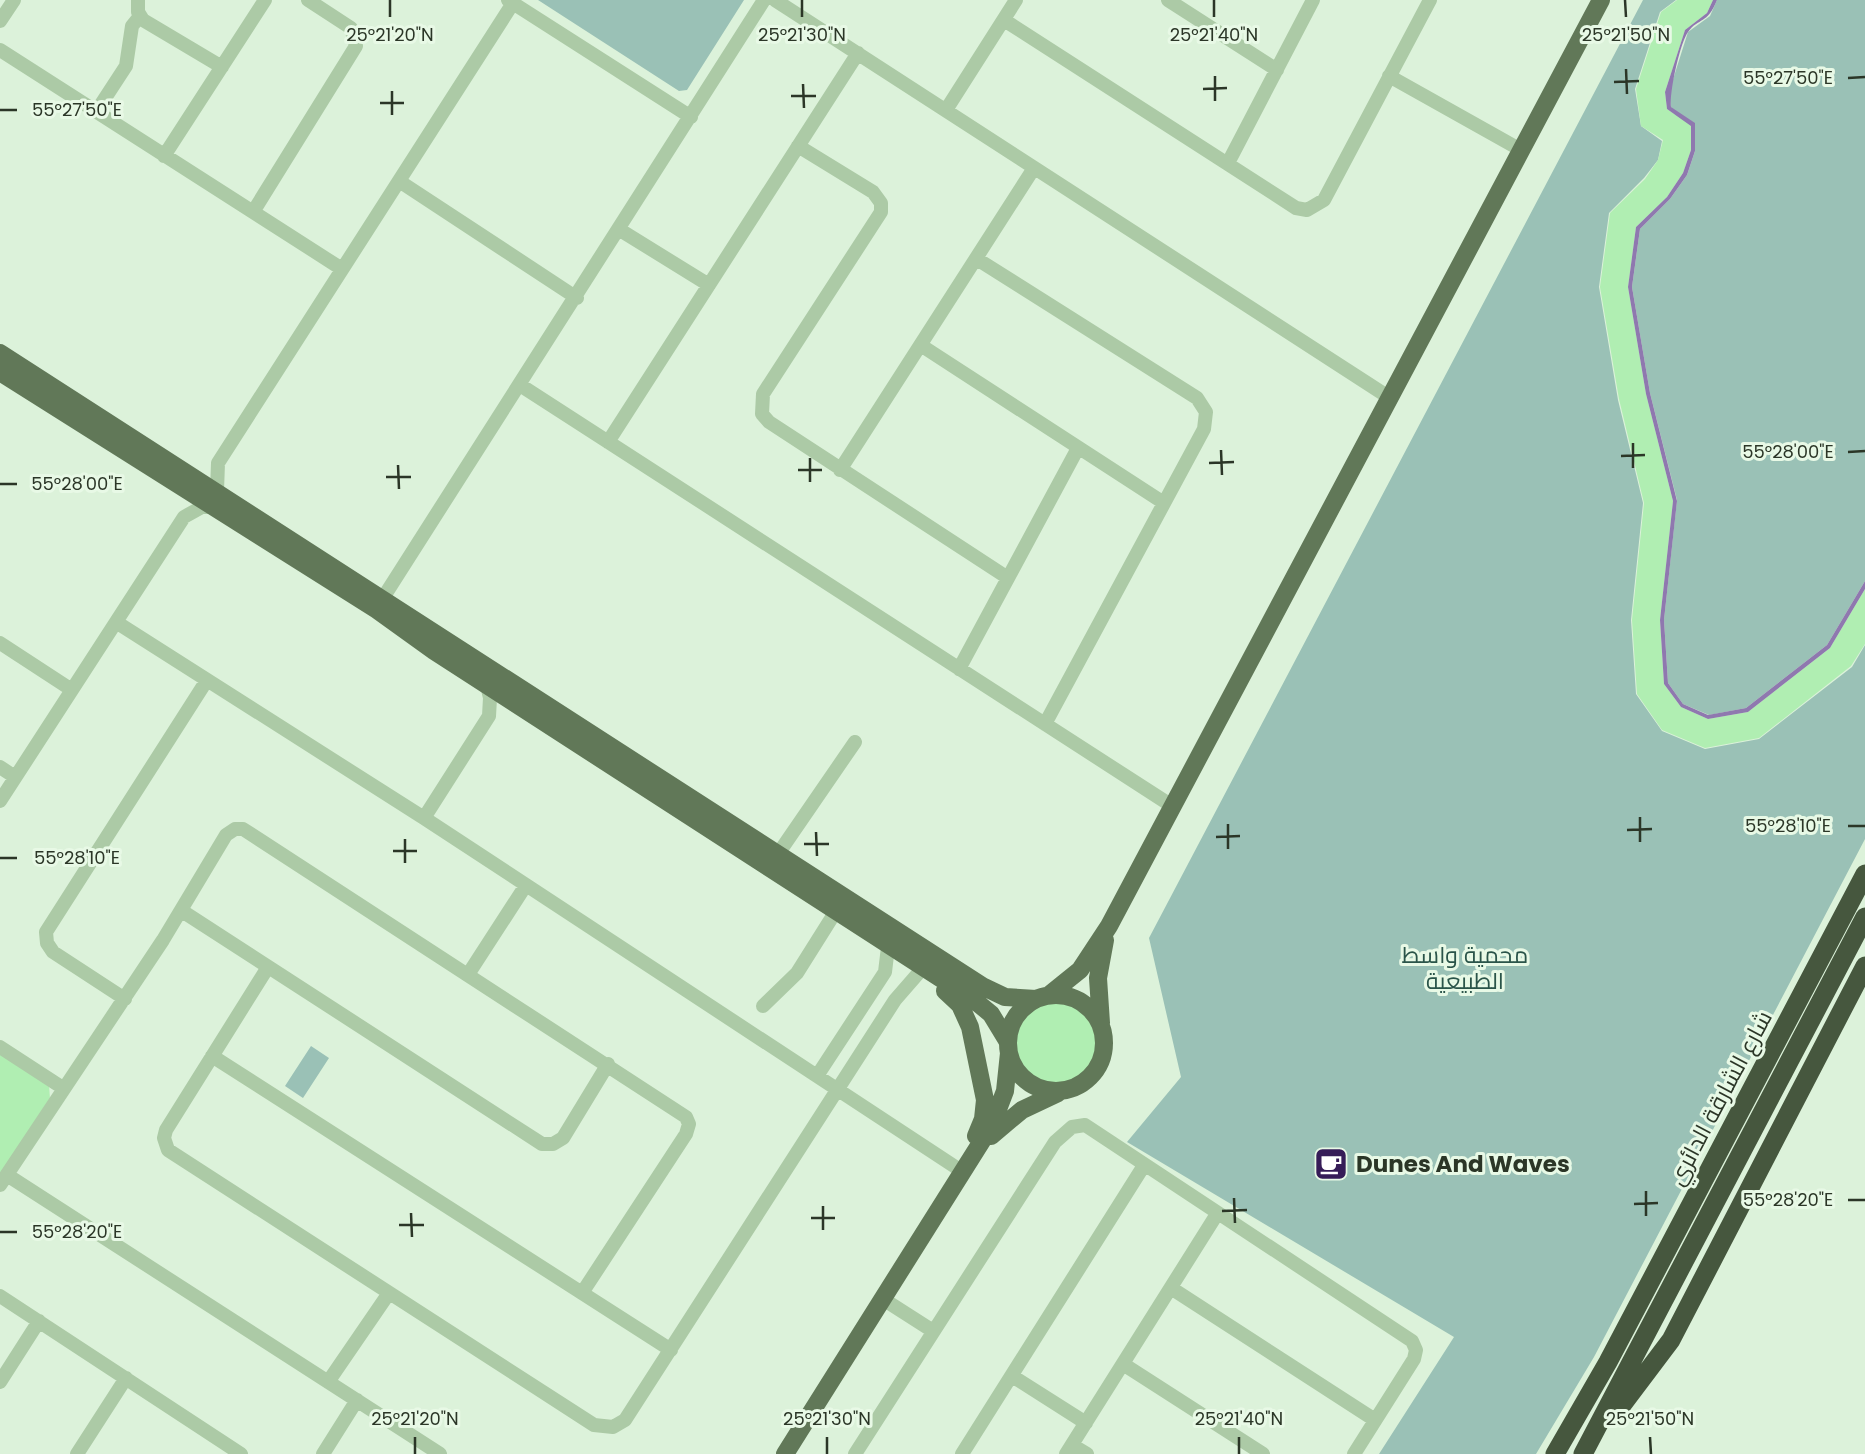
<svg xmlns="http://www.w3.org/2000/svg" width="1865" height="1454" font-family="Poppins,Cairo,sans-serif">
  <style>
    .green { fill: #9ac1b6 }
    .sand { fill: #b0eeb2 }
    .water { fill: #8f78af }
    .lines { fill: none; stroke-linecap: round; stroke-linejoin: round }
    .minor { stroke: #accaa6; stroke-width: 14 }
    .major { stroke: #617858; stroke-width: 18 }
    .highway { stroke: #46573e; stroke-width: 19 }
    .ticks { fill: none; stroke: #2b3627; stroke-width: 2.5 }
    .labels { text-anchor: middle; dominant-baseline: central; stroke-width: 6; stroke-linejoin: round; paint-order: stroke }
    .park-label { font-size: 23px; fill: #2a5449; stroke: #e8f9e6 }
    .street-label { font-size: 23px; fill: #2b3627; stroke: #e8f9e6 }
    .poi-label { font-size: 23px; font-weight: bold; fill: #2b3627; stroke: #e8f9e6; text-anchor: start }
    .ticks-label { font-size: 18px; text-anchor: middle; fill: #2b3627; stroke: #e8f9e6; stroke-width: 6; stroke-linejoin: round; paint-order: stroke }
  </style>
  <rect width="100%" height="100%" fill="#dcf2da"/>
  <path class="green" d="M538,0H744L687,90L679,91Z
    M1643,0H1676L1660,12L1635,89L1641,126L1662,141L1658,160L1644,178L1609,213L1599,287L1618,400L1643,503L1631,620L1636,694L1662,731L1705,749L1759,739L1852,667L1865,645V839L1594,1357L1536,1454H1379L1454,1337L1127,1142L1181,1077L1149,938Z
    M1717,0H1865V581L1827,645L1746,708L1709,715L1683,704L1668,683L1664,620L1677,500L1650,393L1632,287L1640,229L1670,199L1687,175L1695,151L1671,107L1669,92L1688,32L1710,16Z
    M311,1046L329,1058L303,1098L285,1086Z"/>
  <path class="sand" d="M1677,0H1713L1707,13L1685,30L1665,92L1667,109L1691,125V150L1683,173L1667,197L1636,227L1628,287L1646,394L1673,501L1660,620L1664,684L1681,707L1708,719L1748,712L1830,648L1865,589V644L1851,666L1759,738L1705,748L1662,730L1637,694L1632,620L1644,503L1619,399L1600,287L1610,213L1645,179L1658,160L1663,140L1641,126L1636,89L1661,12Z
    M1014 1043a41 41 0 1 1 82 0a41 41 0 1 1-82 0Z
    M0,1053L49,1085L50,1099L0,1178Z"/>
  <path class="water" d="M1713,0H1717C1707,25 1699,17 1688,32C1680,43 1669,93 1671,107L1695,123V151L1687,175L1670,199L1640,229L1632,287L1650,393L1677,501L1664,620L1668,683L1683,704L1708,715L1746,708L1827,645L1865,581V589L1830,648L1748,712L1708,719L1681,707L1664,684L1660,620L1673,501L1646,394L1628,287L1636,227L1667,197L1683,173L1691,150V126L1667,109L1665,92L1685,30L1707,13Z"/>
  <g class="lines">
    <path class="minor" d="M138,0V12L143,20L222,67
      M508,0L691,117
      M775,0L1390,398
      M1168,0L1277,70
      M1004,20L1296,208L1307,210L1324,200L1430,0
      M0,21L14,0
      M0,50L342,269
      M1389,76L1521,150
      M946,110L1016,0
      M96,112L126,66L132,26L140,16
      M798,146L873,192L881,203V212L763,394L762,414L769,422L1008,578
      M164,156L265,0
      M1228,163L1313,0
      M399,181L577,298
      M253,212L356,46L351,28L308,0
      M620,230L709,285
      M977,259L1197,398L1206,412L1204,429L1045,724
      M922,346L1164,503
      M520,385L1172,806
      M608,442L858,53
      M840,470L1034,168
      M217,491L218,463L513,3
      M383,598L764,0
      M116,622L424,818L963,1172
      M0,643L72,690
      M959,669L1078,448
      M0,767L15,777
      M0,801L184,517L202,507H216
      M424,818L489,716L490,698L487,685
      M778,854L855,742
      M182,911L542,1144H553L563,1138L608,1064
      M268,967L166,1130L164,1138L168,1150L594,1425L613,1427L625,1420L895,1000L922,969
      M469,973L526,885
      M125,999L53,952L47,943L46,932L207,680
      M763,1006L797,973L836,911
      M0,1047L63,1088
      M212,1056L671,1350
      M817,1076L885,972L888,947
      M7,1175L440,1454
      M0,1185L163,940L226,835L235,829H243L686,1117L689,1124L686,1134L582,1293
      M1171,1288L1375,1420
      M0,1296L241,1454
      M883,1299L933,1331
      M1123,1364L1263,1454
      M1012,1376L1086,1423
      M0,1382L39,1321
      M328,1382L389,1293
      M1072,1445L1087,1454
      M77,1454L126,1378
      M323,1454L357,1400
      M855,1454L1055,1142L1072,1127L1085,1125L1412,1341L1416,1350L1414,1359L1354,1454
      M962,1454L1143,1167
      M1066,1454L1217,1214"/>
    <path class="major" d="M0,353L984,987L1005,997L1036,999
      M0,372L377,610L434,651L974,1000L991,1014L1008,1042
      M945,991L960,1005L970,1027L985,1100L983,1119L976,1136
      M1008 1043a48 48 0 1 1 96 0a48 48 0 1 1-96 0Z
      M1049,995L1080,970L1109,926L1601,0
      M1101,1023L1098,978L1105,940
      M991,1136L1022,1110L1058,1093
      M785,1454L992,1125L1005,1091L1009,1053"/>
    <path class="highway" d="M1616,1413L1671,1340L1865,966
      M1555,1454L1608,1362L1865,874
      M1583,1454L1865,917"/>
  </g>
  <path class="ticks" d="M390,0V17M802,0V17M1214,0V17M1625,0L1626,17M1626,69L1627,94M1215,76V101M1848,78L1865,77M1614,82L1639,81M803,84L804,108M1203,89L1227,88M392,91V115M791,96H816M380,103H404M0,110H17M1633,443V468M1221,450L1222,475M1848,452L1865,451M1621,456L1645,455M810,458V482M1209,463L1234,462M398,465L399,489M798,470H822M386,477H411M0,484H17M1640,817V842M1228,824V849M1848,826H1865M1627,830L1652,829M816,832L817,856M1216,837L1240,836M405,839V863M804,844H829M393,851H417M0,858H17M1646,1191V1216M1234,1198L1235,1223M1848,1200H1865M1634,1204L1658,1203M823,1206V1230M1222,1211L1247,1210M411,1213L412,1237M811,1218H835M399,1225H424M0,1232H17M415,1437V1454M827,1437V1454M1239,1437V1454M1650,1437L1651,1454"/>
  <defs>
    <symbol id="cafe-square" viewBox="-11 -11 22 22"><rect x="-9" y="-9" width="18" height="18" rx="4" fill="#361c58" stroke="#e8f9e6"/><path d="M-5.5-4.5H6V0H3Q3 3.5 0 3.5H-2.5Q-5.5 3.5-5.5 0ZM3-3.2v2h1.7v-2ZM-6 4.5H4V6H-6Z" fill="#fff"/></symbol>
  </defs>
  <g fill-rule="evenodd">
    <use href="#cafe-square" x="1312" y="1145" width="38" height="38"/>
  </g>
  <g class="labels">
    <g class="park-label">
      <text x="1465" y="955">محمية واسط<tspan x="1465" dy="26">الطبيعية</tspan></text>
    </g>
    <g class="street-label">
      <text transform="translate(1720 1098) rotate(-62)">شارع الشارقة الدائري</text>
    </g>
    <g class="poi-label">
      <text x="1356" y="1164">Dunes And Waves</text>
    </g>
  </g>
  <g class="ticks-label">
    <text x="390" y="41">25°21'20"N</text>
    <text x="802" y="41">25°21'30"N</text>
    <text x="1214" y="41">25°21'40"N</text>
    <text x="1626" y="41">25°21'50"N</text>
    <text x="1788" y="84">55°27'50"E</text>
    <text x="77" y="116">55°27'50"E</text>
    <text x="1788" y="458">55°28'00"E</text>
    <text x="77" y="490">55°28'00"E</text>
    <text x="1788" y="832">55°28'10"E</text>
    <text x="77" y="864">55°28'10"E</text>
    <text x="1788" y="1206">55°28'20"E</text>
    <text x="77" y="1238">55°28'20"E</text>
    <text x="415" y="1425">25°21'20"N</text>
    <text x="827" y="1425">25°21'30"N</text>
    <text x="1239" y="1425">25°21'40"N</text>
    <text x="1650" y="1425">25°21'50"N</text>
  </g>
</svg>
